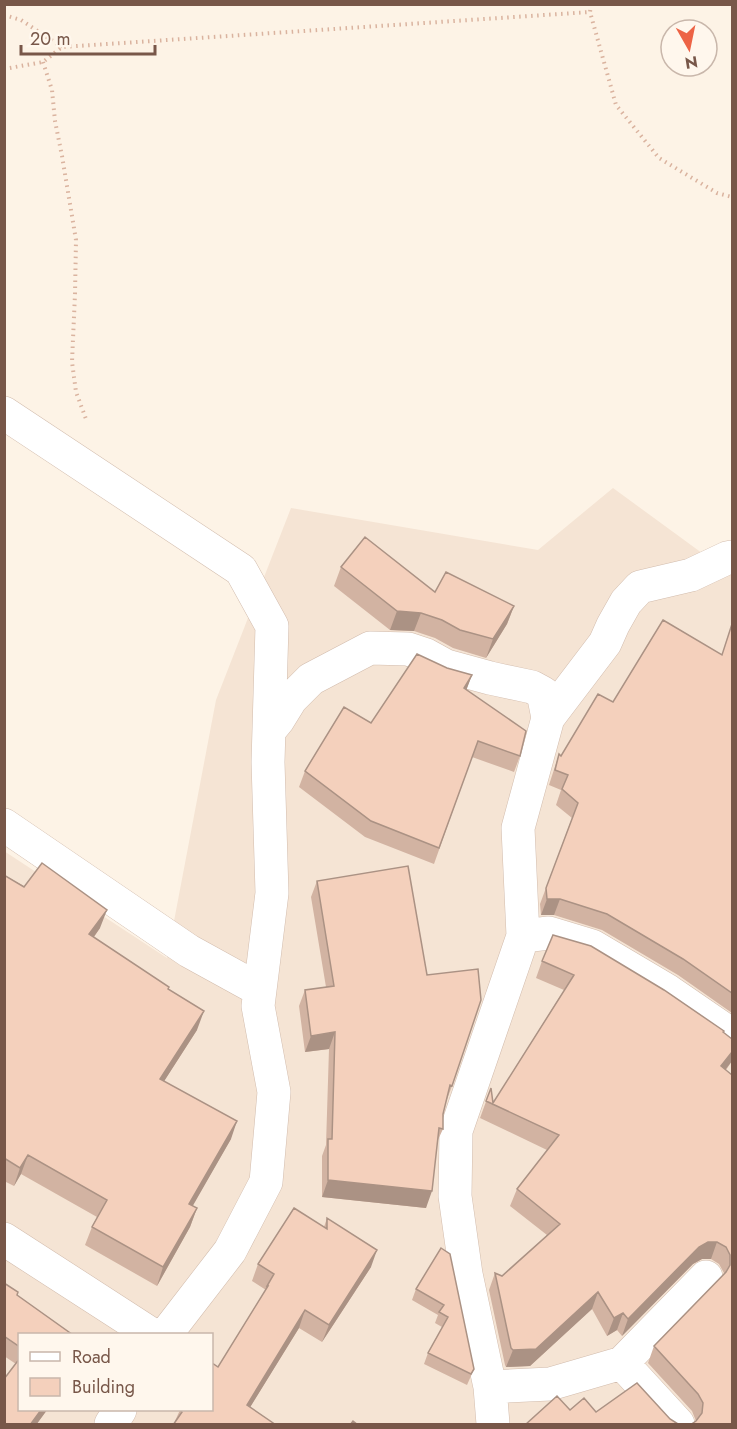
<svg xmlns="http://www.w3.org/2000/svg" width="737" height="1429" font-family="Jost,sans-serif">
  <style>
    .residential { fill: #f5e4d4; fill-rule: evenodd }
    .lines { fill: none; stroke-linecap: round; stroke-linejoin: round }
    .minor-casing { stroke: #d2bcad; stroke-width: 34 }
    .path { stroke: #dab39f; stroke-width: 4; stroke-dasharray: 1.5 4.5; stroke-linecap: butt }
    .minor { stroke: #fff; stroke-width: 33 }
    .wall { fill: #d2b3a2 }
    .shaded-wall { fill: #ab9284 }
    .building { fill: #f4d0bc; stroke: #ab9284; stroke-width: 1.5 }
  </style>
  <rect width="100%" height="100%" fill="#fdf3e6"/>
  <path class="residential" d="M613,488L732,575V1424H5L4,851L167,958L216,700L291,508L538,550ZM20,1334H212V1410H20Z"/>
  <g class="lines">
    <defs>
      <path id="minor" d="M4,413L241,570L272,626L268,762L272,893L260,990
        M269,731L278,720L291,699L311,679L370,648L408,649L426,655L446,666L490,678L532,687L543,693L548,718
        M4,825L189,951L260,990L258,1006L274,1092L266,1182L230,1251L166,1334
        M523,936L549,933L592,946L668,991L732,1035
        M4,1239L151,1334
        M622,1363L678,1424
        M490,1387L550,1384L622,1363L706,1277
        M111,1424L120,1410
        M493,1424L490,1387L466,1274L455,1196L456,1131L523,936L518,828L548,718L605,643L613,625L626,602L640,587L691,575L727,558L732,557"/>
    </defs>
    <use href="#minor" class="minor-casing"/>
    <path class="path" d="M591,4L590,12L616,105L659,158L717,193L732,197
      M4,15L21,20L62,47
      M43,62L52,90L55,121L62,156L76,240L75,294L72,362L76,392L86,419
      M4,69L43,62L62,47L590,12"/>
    <use href="#minor" class="minor"/>
  </g>
  <path class="wall" d="M341,567L435,592L514,606L507,624L486,658L453,648L435,638L414,631L390,630L334,586Z
    M732,624V1013L678,975L602,930L554,915H541L540,904L572,818L556,805L561,790L549,785L559,754L561,756L613,702L722,655Z
    M447,668L472,675L466,690L520,756L514,772L472,757L434,864L365,837L299,787L305,771Z
    M4,875L100,928L94,937L168,989L197,1030L164,1081L231,1139L192,1206L197,1208L190,1227L157,1286L85,1245L92,1227L97,1217L21,1174L14,1186L4,1181Z
    M317,881L427,975L452,1086L446,1102L443,1114V1129L437,1142L426,1208L322,1197V1156L326,1145L329,1049L305,1052L299,1006L305,990L326,987L311,897Z
    M542,961L723,1032L732,1061L726,1070L732,1075V1425L696,1421L692,1411L648,1363L654,1346L724,1274V1273L719,1264L711,1259H702L693,1264L622,1336L617,1330L607,1336L592,1309L530,1366L506,1367L505,1365L489,1290L495,1273L502,1276L547,1235L510,1206L517,1189L547,1150L480,1118L491,1088L493,1103L564,990L536,978Z
    M327,1218L371,1267L322,1342L299,1328L250,1407L175,1421L180,1410L218,1367L266,1290L252,1281L258,1264L324,1227Z
    M441,1248L474,1369L467,1385L424,1364L428,1353L442,1327L435,1323L438,1315L412,1300L416,1289Z
    M4,1283L17,1295L20,1335V1410H47L36,1425H4L16,1364L4,1356Z"/>
  <path class="shaded-wall" d="M514,606L507,624L486,658L493,639Z
    M397,611L421,613L414,631L390,630Z
    M472,675L466,691L464,688Z
    M547,899H560L554,915H541Z
    M107,910L100,928L83,952L89,934Z
    M204,1011L197,1030L154,1097L160,1079Z
    M335,1032L329,1049L305,1052L311,1036Z
    M732,1052V1061L715,1083L721,1066Z
    M237,1121L231,1139L183,1223L189,1204Z
    M28,1155L21,1174L14,1186L20,1168Z
    M328,1180L432,1191L426,1208L322,1197Z
    M197,1208L190,1227L157,1286L163,1267Z
    M708,1242H717L711,1259H702L693,1264L622,1336L628,1319L699,1247Z
    M377,1250L371,1267L322,1342L329,1325Z
    M598,1292L592,1309L530,1366L506,1367L513,1350Z
    M305,1310L299,1328L241,1422L247,1405Z
    M623,1313L617,1330L607,1336L614,1318Z
    M41,1410H47L36,1425H30Z"/>
  <path class="building" d="M365,537L435,592L446,572L514,606L493,639L460,630L442,620L421,613L397,611L341,567Z
    M663,620L722,655L732,624V993L683,959L607,914L560,899H547L546,888L578,803L562,789L568,775L555,770L559,754L561,756L598,694L613,702Z
    M417,654L447,668L472,675L464,688L526,731L520,756L478,741L439,848L371,821L305,771L344,707L371,723Z
    M42,863L107,910L89,934L169,987L168,989L204,1011L160,1079L237,1121L189,1204L197,1208L163,1267L92,1227L107,1200L28,1155L20,1168L4,1158V875L24,887Z
    M408,866L427,975L478,969L481,1000L452,1086L450,1085L443,1114V1129L439,1128L432,1191L328,1180V1139H332L335,1032L311,1036L305,990L334,986L317,881Z
    M553,935L591,946L664,990L724,1031L723,1032L732,1039V1052L721,1066L732,1075V1425H690L696,1421L702,1413L703,1403L698,1394L654,1346L726,1272L730,1265V1255L726,1247L717,1242H708L699,1247L628,1319L623,1313L614,1318L598,1292L536,1349L513,1350L511,1348L495,1273L502,1276L560,1224L517,1189L559,1135L486,1101L491,1088L493,1103L574,975L542,961Z
    M294,1208L327,1229V1218L377,1250L329,1325L305,1310L247,1405L276,1425H173L182,1412L180,1410H212V1363L218,1367L268,1286H267L274,1274L258,1264Z
    M441,1248L450,1254L474,1369L471,1374L428,1353L448,1317L439,1312L444,1305L416,1289Z
    M4,1283L18,1292L17,1295L73,1335H20V1347L4,1336Z
    M20,1358V1410H41L30,1425H4V1379Z
    M637,1383L670,1419L678,1424L680,1425H525L557,1396L570,1410L584,1398L596,1412Z
    M353,1421L358,1425H350Z"/>
  <rect width="737" height="1429" fill="none" stroke="#785749" stroke-width="12"/>
  <rect x="18" y="1333" width="195" height="78" fill="#fff7ed" stroke="#c9b7ab" stroke-width="1.5"/>
  <rect x="30" y="1352" width="30" height="9" fill="#ffffff" stroke="#c9b7ab" stroke-width="1.5"/>
  <text x="72" y="1363" font-size="18" fill="#785749">Road</text>
  <rect x="30" y="1378" width="30" height="18" fill="#f4d0bc" stroke="#c9b7ab" stroke-width="1.5"/>
  <text x="72" y="1393" font-size="18" fill="#785749">Building</text>
  <g transform="translate(689 48) rotate(171)"><circle r="28" fill="#fff7ed" stroke="#c9b7ab" stroke-width="1.5"/>
  <path d="M0-4.5L10 22L0 15L-10 22Z" fill="#ed6345"/>
  <text y="-9" font-size="16" font-weight="bold" text-anchor="middle" fill="#785749">N</text>
  </g>
  <path d="M21 45v9h134v-9" fill="none" stroke="#785749" stroke-width="3"/>
  <text x="30" y="45" font-size="18" fill="#785749" stroke="#fff7ed" stroke-width="4.5" paint-order="stroke">20 m</text>
</svg>
